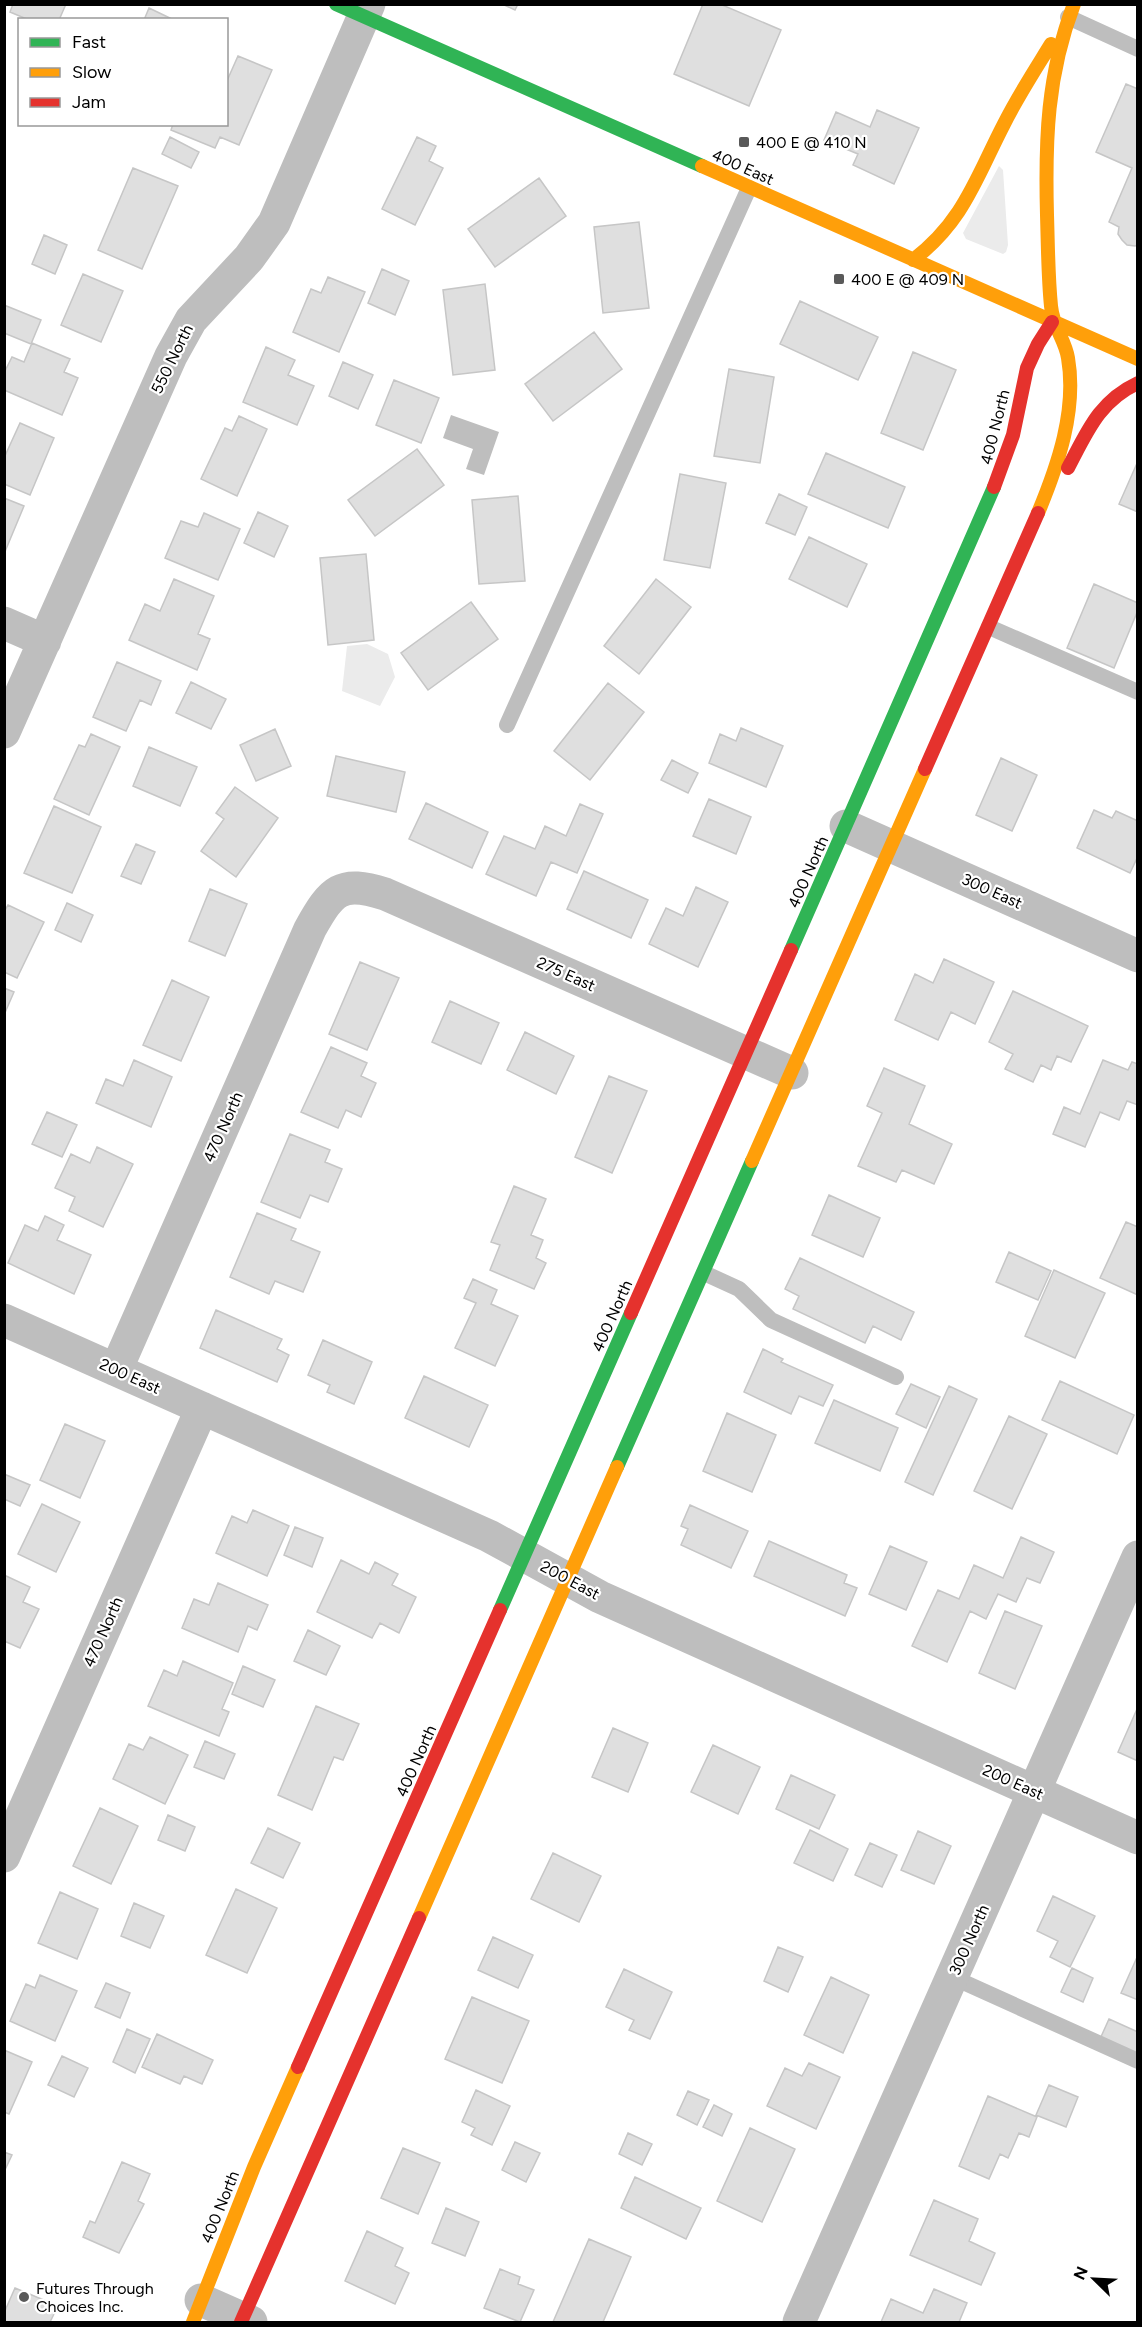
<svg xmlns="http://www.w3.org/2000/svg" width="1142" height="2327" font-family="Figtree,sans-serif">
  <style>
    .green { fill: #ebebeb }
    .water { fill: #bebebe }
    .building { fill: #dfdfdf; stroke: #c6c6c6; stroke-width: 1.5 }
    .lines { fill: none; stroke-linecap: round; stroke-linejoin: round }
    .lane { stroke: #bebebe; stroke-width: 16 }
    .street { stroke: #bebebe; stroke-width: 33 }
    .fast { stroke: #30b455; stroke-width: 14 }
    .slow { stroke: #ff9f0a; stroke-width: 14 }
    .jam { stroke: #e5322d; stroke-width: 14 }
    .poi-dot { fill: #595959; stroke: #fff; stroke-width: 2 }
    .labels { text-anchor: middle; dominant-baseline: central; stroke-width: 4.5; stroke-linejoin: round; paint-order: stroke }
    .poi-label { font-size: 16px; fill: #000; stroke: #fff; text-anchor: start }
    .street-label { font-size: 16px; fill: #000; stroke: #fff }
  </style>
  <rect width="100%" height="100%" fill="#fff"/>
  <path class="green" d="M999,166L1003,170L1008,245L1006,252L1003,254L966,239L963,233Z
    M367,644L388,654L395,677L380,706L342,691L347,646Z"/>
  <path class="water" d="M451,415L499,432L484,475L466,469L473,449L443,438Z"/>
  <path class="building" d="M13,4H66L59,20H29L10,12Z
    M502,4H518L515,10Z
    M703,4H720L781,30L749,106L674,74Z
    M149,8L174,20H144Z
    M238,56L272,70L239,145L220,137L215,148L171,130L173,124H226V83Z
    M1126,84L1138,89V245L1135,246L1127,245L1122,240L1118,234L1119,227L1109,222L1132,168L1096,152Z
    M877,110L919,128L894,184L853,165L858,154L824,140L836,112L870,127Z
    M170,137L199,152L191,168L162,154Z
    M417,137L436,146L429,161L443,168L415,225L382,209Z
    M133,168L178,186L142,269L98,250Z
    M539,178L566,216L495,267L468,229Z
    M639,222L649,308L603,313L594,227Z
    M44,235L67,245L55,274L32,264Z
    M382,269L409,281L395,315L368,303Z
    M83,274L123,291L101,342L61,325Z
    M328,277L365,292L339,352L293,332L311,289L321,293Z
    M485,284L495,370L453,375L443,290Z
    M800,301L878,337L858,380L780,344Z
    M4,305L41,320L31,344L4,333Z
    M594,332L622,369L553,421L525,384Z
    M32,343L70,359L64,372L78,378L62,415L4,390V373L12,357L24,362Z
    M266,347L295,360L288,375L314,386L297,425L243,402Z
    M913,352L956,370L923,450L881,433Z
    M343,362L373,375L358,409L329,396Z
    M729,369L774,377L760,463L714,456Z
    M394,380L439,398L421,443L376,425Z
    M239,416L267,429L237,496L201,479L225,428L232,431Z
    M20,423L54,438L30,495L4,484V458Z
    M417,449L444,485L375,536L348,500Z
    M826,453L905,487L888,528L808,494Z
    M1138,461V512L1119,504Z
    M680,474L726,483L710,568L664,560Z
    M779,494L807,507L795,535L766,523Z
    M518,496L525,581L479,584L472,500Z
    M4,498L24,506L4,554Z
    M258,512L288,526L274,557L244,543Z
    M204,513L240,529L218,580L165,558L181,521L198,527Z
    M809,537L867,564L847,607L789,579Z
    M366,554L374,640L328,645L320,558Z
    M174,579L214,596L198,634L210,639L197,670L129,640L145,604L160,611Z
    M656,579L691,607L639,674L604,646Z
    M1094,584L1138,603V610L1114,668L1067,648Z
    M471,602L498,639L428,690L401,653Z
    M117,662L161,681L151,705L140,700L126,731L93,717Z
    M191,682L226,699L211,729L176,713Z
    M608,683L644,712L590,780L554,751Z
    M741,728L783,746L766,787L709,763L720,734L736,741Z
    M275,729L291,766L256,781L240,745Z
    M91,734L120,747L89,815L54,799L79,745L85,747Z
    M149,747L197,767L180,806L133,786Z
    M336,756L405,772L396,812L327,796Z
    M1001,758L1037,775L1012,831L976,815Z
    M672,760L698,773L688,793L661,780Z
    M235,787L278,818L236,877L201,851L224,819L216,813Z
    M709,799L751,817L736,854L693,836Z
    M426,803L488,832L472,868L409,839Z
    M580,804L603,814L577,873L551,862L536,896L486,874L504,836L535,849L545,826L566,836Z
    M54,806L101,827L72,893L24,873Z
    M1094,810L1112,818L1116,811L1138,821V856L1130,873L1077,848Z
    M136,844L155,852L141,884L121,876Z
    M584,871L648,900L631,938L567,909Z
    M696,887L728,902L698,967L649,944L666,908L683,916Z
    M210,889L247,904L225,956L189,941Z
    M67,903L93,915L81,942L55,930Z
    M8,905L44,922L17,978L4,972V912Z
    M944,959L994,982L975,1024L951,1012L938,1040L895,1020L915,974L933,983Z
    M360,962L399,978L367,1050L329,1034Z
    M172,980L209,997L181,1061L143,1045Z
    M4,988L14,992L4,1015Z
    M1013,991L1088,1026L1071,1062L1057,1056L1051,1070L1041,1065L1033,1082L1005,1069L1013,1054L989,1042Z
    M450,1001L499,1023L481,1064L432,1042Z
    M525,1032L574,1056L556,1094L507,1070Z
    M331,1047L367,1063L361,1076L376,1083L361,1117L346,1110L338,1128L301,1112Z
    M134,1060L172,1077L151,1127L96,1103L106,1079L123,1086Z
    M1103,1060L1128,1070L1132,1062L1138,1064V1105L1127,1101L1119,1120L1100,1112L1085,1147L1053,1134L1064,1107L1080,1114Z
    M884,1068L925,1086L909,1124L952,1144L934,1184L902,1170L896,1182L858,1166L882,1113L867,1106Z
    M609,1076L647,1091L612,1173L575,1157Z
    M47,1112L77,1125L62,1157L32,1144Z
    M290,1134L330,1150L325,1162L342,1169L328,1202L310,1195L300,1218L261,1202Z
    M97,1147L133,1164L103,1227L69,1211L75,1197L55,1188L71,1154L90,1163Z
    M514,1186L546,1199L531,1235L543,1240L536,1258L546,1263L534,1289L490,1270L500,1245L491,1242Z
    M829,1195L880,1218L863,1257L812,1235Z
    M257,1213L296,1229L291,1240L320,1252L303,1292L275,1281L269,1294L230,1277Z
    M45,1216L64,1225L57,1240L91,1255L74,1294L8,1263L25,1225L38,1231Z
    M1126,1222L1138,1227V1295L1100,1278Z
    M1009,1252L1051,1271L1038,1300L996,1282Z
    M800,1258L914,1312L901,1340L873,1326L865,1343L793,1309L799,1296L785,1289Z
    M1054,1270L1105,1293L1075,1358L1025,1336Z
    M473,1279L497,1290L491,1304L518,1316L495,1366L455,1348L476,1303L464,1298Z
    M216,1310L282,1339L277,1349L289,1355L277,1382L200,1348Z
    M323,1340L372,1362L354,1404L327,1392L330,1385L308,1375Z
    M763,1349L783,1359L781,1362L833,1385L823,1406L799,1396L791,1414L744,1392Z
    M424,1376L488,1405L469,1447L405,1418Z
    M1060,1381L1134,1415L1117,1454L1042,1420Z
    M911,1384L940,1397L926,1428L896,1414Z
    M949,1386L977,1399L933,1495L905,1482Z
    M834,1400L898,1428L880,1471L815,1443Z
    M727,1413L776,1435L752,1492L703,1471Z
    M1009,1416L1047,1434L1012,1509L974,1491Z
    M65,1424L105,1441L80,1498L40,1480Z
    M4,1474L30,1485L20,1506L4,1499Z
    M42,1504L80,1522L56,1572L18,1554Z
    M690,1505L748,1531L731,1568L681,1545L688,1529L681,1526Z
    M253,1510L289,1526L267,1576L216,1553L232,1516L247,1523Z
    M295,1527L323,1538L312,1567L284,1555Z
    M1021,1537L1054,1552L1040,1583L1027,1578L1016,1602L998,1594L986,1619L970,1611L947,1662L912,1646L938,1590L959,1599L974,1565L1003,1578Z
    M769,1541L847,1575L844,1583L857,1588L845,1616L754,1576Z
    M890,1546L927,1562L906,1610L869,1594Z
    M341,1560L369,1574L375,1562L398,1574L392,1585L416,1597L399,1633L380,1623L372,1638L317,1612Z
    M4,1575L30,1587L23,1602L39,1609L20,1648L4,1641Z
    M218,1583L268,1605L257,1630L248,1626L238,1652L182,1628L194,1599L209,1605Z
    M1005,1611L1042,1626L1015,1689L979,1673Z
    M308,1630L340,1646L326,1675L294,1661Z
    M183,1661L233,1683L222,1709L229,1712L219,1736L148,1706L164,1670L177,1676Z
    M243,1666L275,1680L263,1707L232,1694Z
    M316,1706L359,1724L343,1760L334,1757L312,1810L278,1795Z
    M1137,1709L1138,1710V1761L1118,1752Z
    M613,1728L648,1743L628,1792L592,1777Z
    M150,1737L188,1755L165,1804L113,1779L129,1744L143,1750Z
    M205,1741L235,1754L224,1779L194,1767Z
    M713,1745L760,1767L738,1814L691,1792Z
    M791,1775L835,1795L819,1829L776,1809Z
    M100,1808L138,1826L111,1884L73,1866Z
    M168,1815L195,1827L185,1851L158,1840Z
    M268,1828L300,1843L283,1878L251,1863Z
    M810,1830L848,1849L833,1881L794,1863Z
    M918,1831L951,1846L934,1884L901,1870Z
    M870,1843L897,1855L882,1887L855,1875Z
    M553,1853L601,1876L579,1922L531,1899Z
    M236,1889L277,1908L247,1973L206,1955Z
    M60,1892L98,1909L77,1959L38,1943Z
    M1053,1896L1095,1916L1070,1967L1050,1957L1058,1941L1037,1931Z
    M134,1903L164,1916L150,1948L121,1936Z
    M493,1937L533,1955L518,1988L478,1970Z
    M778,1947L803,1957L788,1992L764,1981Z
    M1138,1955V2000L1121,1993Z
    M1072,1968L1093,1978L1083,2002L1061,1992Z
    M624,1969L672,1992L650,2039L629,2030L634,2020L606,2007Z
    M40,1975L77,1991L55,2041L10,2021L26,1984L35,1988Z
    M831,1977L869,1995L843,2053L804,2035Z
    M106,1983L130,1993L120,2018L95,2007Z
    M472,1997L529,2021L502,2083L445,2059Z
    M1109,2019L1138,2032V2056L1100,2039Z
    M127,2029L150,2039L135,2073L113,2062Z
    M157,2034L213,2060L202,2084L184,2076L180,2084L142,2067Z
    M4,2050L32,2062L9,2114L4,2112Z
    M62,2056L88,2068L74,2097L48,2085Z
    M809,2063L840,2077L816,2129L767,2106L785,2068L802,2076Z
    M1049,2085L1078,2097L1066,2127L1036,2115Z
    M476,2090L510,2106L492,2145L471,2135L475,2128L462,2122Z
    M688,2091L709,2100L697,2125L677,2115Z
    M988,2096L1037,2117L1029,2137L1019,2133L1008,2158L1000,2154L989,2179L959,2166Z
    M714,2105L732,2114L722,2136L703,2127Z
    M750,2128L795,2149L762,2222L717,2201Z
    M628,2133L652,2144L642,2165L619,2154Z
    M515,2142L540,2153L526,2182L502,2170Z
    M403,2148L440,2163L418,2214L381,2198Z
    M4,2152L12,2155L4,2172Z
    M122,2162L150,2174L138,2201L144,2204L119,2253L83,2237L90,2221L95,2223Z
    M635,2177L701,2208L686,2239L621,2208Z
    M934,2200L978,2219L969,2241L995,2253L981,2285L910,2255Z
    M446,2208L479,2222L465,2256L432,2243Z
    M367,2231L403,2248L395,2266L409,2273L395,2304L345,2281Z
    M589,2239L631,2257L603,2322H553Z
    M500,2269L520,2277L518,2284L534,2290L520,2322L484,2308Z
    M15,2288L58,2306L50,2322H4V2313Z
    M934,2289L967,2303L959,2322H881L891,2299L923,2313Z"/>
  <g class="lines">
    <path class="lane" d="M1068,17L1138,49
      M989,627L1138,692
      M507,725L749,188
      M704,1273L739,1289L771,1320L896,1377
      M952,1977L1138,2061"/>
    <path class="street" d="M4,623L45,641
      M4,732L171,356L191,320L249,258L274,223L369,4
      M846,826L1138,956
      M4,1320L489,1536L600,1597L1138,1838
      M116,1370L310,929C332,890 340,880 385,894L792,1073
      M4,1856L202,1408
      M201,2300L251,2322
      M799,2322L1138,1557"/>
    <path class="fast" d="M336,4L702,166
      M791,950L994,487
      M617,1467L752,1161
      M500,1610L631,1313"/>
    <path class="slow" d="M702,166L1138,359
      M913,260C964,221 976,178 1004,124C1018,96 1035,70 1051,44
      M1038,513C1058,465 1077,410 1068,358C1065,339 1053,328 1051,306C1048,276 1048,246 1047,215C1045,140 1047,75 1074,4
      M752,1161L925,769
      M419,1918L617,1467
      M193,2322L254,2167L298,2067"/>
    <path class="jam" d="M1068,468C1087,432 1099,401 1138,383
      M994,487L1013,435L1027,368L1038,344L1052,322
      M925,769L1038,513
      M631,1313L791,950
      M298,2067L500,1610
      M241,2322L419,1918"/>
  </g>
  <g class="poi-dot">
    <rect x="738" y="136" width="12" height="12" rx="3"/>
    <rect x="833" y="273" width="12" height="12" rx="3"/>
    <circle cx="24" cy="2297" r="6"/>
  </g>
  <g class="labels">
    <g class="poi-label">
      <text x="756" y="142">400 E @ 410 N</text>
      <text x="851" y="279">400 E @ 409 N</text>
      <text x="36" y="2288">Futures Through<tspan x="36" dy="18">Choices Inc.</tspan></text>
    </g>
    <g class="street-label">
      <text transform="translate(743 167) rotate(24)">400 East</text>
      <text transform="translate(172 359) rotate(-64)">550 North</text>
      <text transform="translate(995 427) rotate(-76)">400 North</text>
      <text transform="translate(808 872) rotate(-66)">400 North</text>
      <text transform="translate(992 891) rotate(24)">300 East</text>
      <text transform="translate(566 974) rotate(24)">275 East</text>
      <text transform="translate(223 1127) rotate(-66)">470 North</text>
      <text transform="translate(612 1316) rotate(-66)">400 North</text>
      <text transform="translate(130 1376) rotate(24)">200 East</text>
      <text transform="translate(570 1580) rotate(28)">200 East</text>
      <text transform="translate(103 1632) rotate(-66)">470 North</text>
      <text transform="translate(416 1761) rotate(-66)">400 North</text>
      <text transform="translate(1013 1782) rotate(24)">200 East</text>
      <text transform="translate(969 1940) rotate(-66)">300 North</text>
      <text transform="translate(220 2207) rotate(-68)">400 North</text>
    </g>
  </g>
  <rect width="1142" height="2327" fill="none" stroke="#000000" stroke-width="12"/>
  <rect x="18" y="18" width="210" height="108" fill="#ffffff" stroke="#999999" stroke-width="1.5"/>
  <rect x="30" y="38" width="30" height="9" fill="#30b455" stroke="#999999" stroke-width="1.5"/>
  <text x="72" y="48" font-size="18" fill="#000000">Fast</text>
  <rect x="30" y="68" width="30" height="9" fill="#ff9f0a" stroke="#999999" stroke-width="1.5"/>
  <text x="72" y="78" font-size="18" fill="#000000">Slow</text>
  <rect x="30" y="98" width="30" height="9" fill="#e5322d" stroke="#999999" stroke-width="1.5"/>
  <text x="72" y="108" font-size="18" fill="#000000">Jam</text>
  <g transform="translate(1094 2279) rotate(294)" stroke="#ffffff" stroke-width="4.5" paint-order="stroke">
  <path d="M0-4.5L10 22L0 15L-10 22Z" fill="#000000"/>
  <text y="-9" font-size="16" font-weight="bold" text-anchor="middle" fill="#000000">N</text>
  </g>
</svg>
